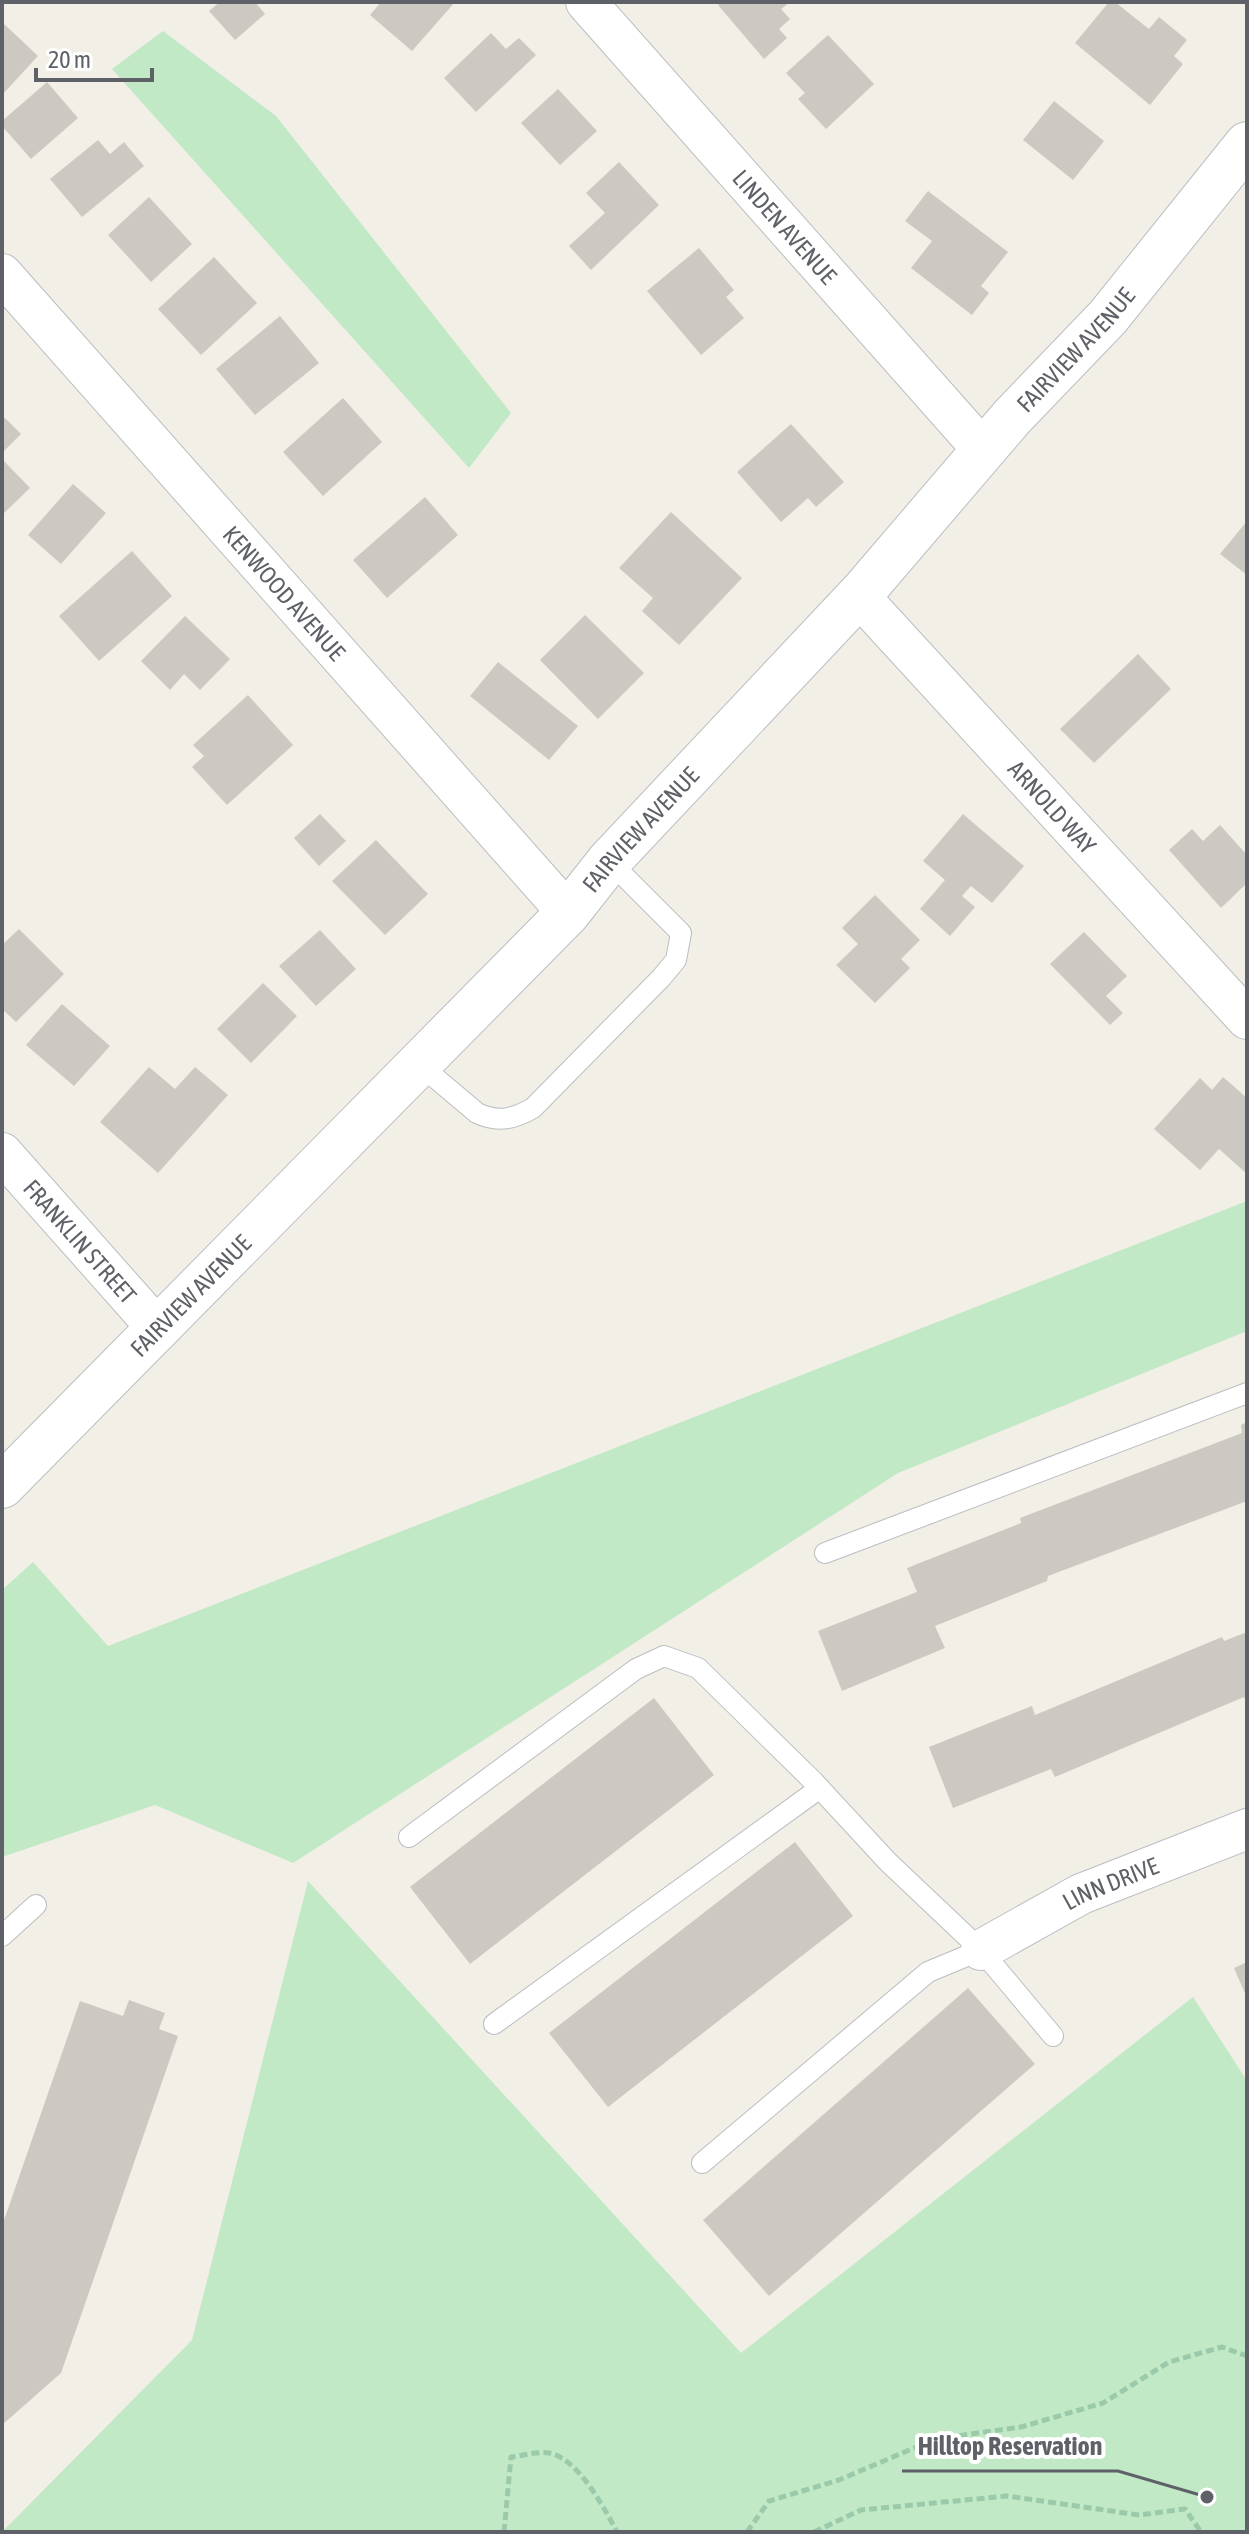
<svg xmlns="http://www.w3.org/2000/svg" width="1249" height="2534" font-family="'Asap Condensed',sans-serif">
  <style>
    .green { fill: #c2e9c5 }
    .building { fill: #ccc9c3 }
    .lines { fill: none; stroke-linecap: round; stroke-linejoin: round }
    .service-casing { stroke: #bbbdc2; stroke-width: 22 }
    .minor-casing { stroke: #bbbdc2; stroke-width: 42 }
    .secondary-casing { stroke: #bcbec4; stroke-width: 46 }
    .path { stroke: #9bcaab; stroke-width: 5; stroke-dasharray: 8 4; stroke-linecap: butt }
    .service { stroke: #fff; stroke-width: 20 }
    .minor { stroke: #fff; stroke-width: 40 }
    .secondary { stroke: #fff; stroke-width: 44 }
    .labels { text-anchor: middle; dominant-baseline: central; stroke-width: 8; stroke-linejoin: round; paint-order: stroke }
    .street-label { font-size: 24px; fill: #5e6167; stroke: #fff }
    .leader { fill: none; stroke: #5e6167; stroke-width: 3 }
    .callout-dot { fill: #5e6167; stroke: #fff; stroke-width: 3 }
    .callout-label { font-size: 26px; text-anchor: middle; font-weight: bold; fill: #5e6167; stroke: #fff; stroke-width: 8; stroke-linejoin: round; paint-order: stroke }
  </style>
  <rect width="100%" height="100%" fill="#f1efe6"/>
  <path class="green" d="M163,31L276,116L511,413L469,468L112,69Z
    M1247,1201V1331L898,1473L293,1863L155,1805L2,1857V1590L33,1562L108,1646Z
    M308,1881L741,2353L1193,1997L1247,2081V2532H2L192,2340Z"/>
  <path class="building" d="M220,2H255L265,14L235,40L209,11Z
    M381,2H455L412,51L370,15Z
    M721,2H790L781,9L790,19L779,29L787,38L764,59L718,5Z
    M1109,2H1115L1149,29L1159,17L1187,40L1174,56L1183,64L1150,105L1075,43Z
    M2,22L38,56L2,95Z
    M491,33L506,49L519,38L536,55L476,112L444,78Z
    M828,35L874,84L826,129L798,99L805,93L786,73Z
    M47,82L78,118L31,159L2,126V121Z
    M558,89L597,131L560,165L521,123Z
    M1054,101L1104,141L1073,180L1023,140Z
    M98,140L110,154L124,142L144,166L82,217L50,179Z
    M619,162L659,205L591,270L569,246L605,213L586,193Z
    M928,191L1008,252L981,286L989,293L972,315L911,268L932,241L905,221Z
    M149,197L192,244L151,282L108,235Z
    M699,248L734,290L726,297L744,318L701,355L647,291Z
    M214,257L257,303L201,355L158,309Z
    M280,316L319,363L255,415L216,369Z
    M343,398L382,442L323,496L283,452Z
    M5,418L21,434L2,453V420Z
    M791,424L844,482L816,507L808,498L781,522L737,472Z
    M2,459L30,488L2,515Z
    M73,484L106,513L61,564L28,535Z
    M425,497L458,535L387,598L353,560Z
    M671,512L742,578L679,645L642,611L653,598L619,568Z
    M1247,521V575L1220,554Z
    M132,551L172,596L99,661L59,616Z
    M585,615L644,673L598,719L540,660Z
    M185,616L230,659L200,690L184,674L170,690L141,661Z
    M1138,654L1171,689L1094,763L1060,729Z
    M498,662L578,726L549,760L470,696Z
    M248,695L293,745L227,805L192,767L204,756L193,745Z
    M320,814L346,841L319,866L294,838Z
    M963,814L1024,866L992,903L971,886L962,896L975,907L950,936L920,909L945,880L923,861Z
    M1220,825L1247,855V883L1221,908L1169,850L1192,829L1203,841Z
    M376,840L428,894L385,935L332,881Z
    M875,895L920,940L901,959L910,968L875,1003L836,965L858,944L842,928Z
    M19,929L64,974L16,1022L2,1009V945Z
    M320,930L356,969L316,1006L279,966Z
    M1084,932L1127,976L1106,996L1123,1013L1110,1025L1050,964Z
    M263,983L297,1016L251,1063L217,1029Z
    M62,1004L110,1046L74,1086L26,1045Z
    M149,1067L175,1089L195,1067L228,1095L158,1173L100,1122Z
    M1223,1077L1247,1098V1174L1219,1149L1200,1170L1154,1129L1200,1078L1212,1090Z
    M1247,1422V1501L1048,1576L1047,1581L935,1626L945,1648L842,1691L818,1631L917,1592L907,1568L1021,1523L1020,1518L1242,1433L1241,1425Z
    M1247,1632V1704L1244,1697L1055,1777L1051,1769L953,1808L929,1747L1032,1706L1035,1715L1222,1637L1224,1641Z
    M654,1698L714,1775L470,1964L410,1887Z
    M795,1842L853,1916L608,2107L549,2033Z
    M1247,1962V1998L1234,1968Z
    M968,1988L1035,2064L769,2296L703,2220Z
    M129,2000L165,2013L159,2029L178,2036L61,2373L2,2425V2226L80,2001L123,2016Z"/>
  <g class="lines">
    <defs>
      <path id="service" d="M420,1065L477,1113C498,1123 514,1119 533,1108L661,978L676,960L681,933L609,861
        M825,1553L1247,1393
        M409,1837L636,1669L664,1656L698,1668L814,1782L888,1862L981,1950L1053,2036
        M2,1936L36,1905
        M494,2024L820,1788
        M702,2163L928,1972L981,1950"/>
      <g id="minor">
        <path id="s1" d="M586,2L984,451"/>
        <path id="s2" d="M2,274L568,913"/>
        <path id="s3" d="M859,596L1247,1019"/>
        <path id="s4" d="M2,1153L159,1330"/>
        <path id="s5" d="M981,1950L1081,1894L1247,1829"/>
      </g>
      <g id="secondary">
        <path id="s6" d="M2,1486L568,913L609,861L864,590L1012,417L1108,317L1247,144"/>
      </g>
    </defs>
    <use href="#service" class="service-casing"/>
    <use href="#minor" class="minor-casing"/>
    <use href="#secondary" class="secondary-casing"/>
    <path class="path" d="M504,2532L511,2457C522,2456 537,2451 549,2453C578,2458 604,2508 617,2532
      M747,2532L769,2501L839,2480L935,2439L1021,2427L1103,2403L1169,2362L1222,2347L1247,2356
      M814,2532L861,2510L1007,2496L1139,2515L1185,2509L1201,2532"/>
    <use href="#service" class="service"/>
    <use href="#minor" class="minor"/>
    <use href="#secondary" class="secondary"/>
  </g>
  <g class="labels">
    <g class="street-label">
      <text stroke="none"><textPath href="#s1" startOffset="300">LINDEN AVENUE</textPath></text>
      <text stroke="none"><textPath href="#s6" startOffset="1564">FAIRVIEW AVENUE</textPath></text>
      <text stroke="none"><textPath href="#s2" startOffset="426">KENWOOD AVENUE</textPath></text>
      <text stroke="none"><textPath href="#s3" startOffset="286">ARNOLD WAY</textPath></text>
      <text stroke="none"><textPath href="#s6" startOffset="916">FAIRVIEW AVENUE</textPath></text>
      <text stroke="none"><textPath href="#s4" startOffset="118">FRANKLIN STREET</textPath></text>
      <text stroke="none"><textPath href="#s6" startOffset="268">FAIRVIEW AVENUE</textPath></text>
      <text stroke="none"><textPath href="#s5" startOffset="146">LINN DRIVE</textPath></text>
    </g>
  </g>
  <path class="leader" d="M1207 2497L1118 2471H902"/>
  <circle class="callout-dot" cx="1207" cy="2497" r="8"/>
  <g class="callout-label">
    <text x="1010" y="2455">Hilltop Reservation</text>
  </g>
  <rect width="1249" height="2534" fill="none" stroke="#5e6167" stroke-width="8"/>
  <path d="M36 68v12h116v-12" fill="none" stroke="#5e6167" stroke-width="4"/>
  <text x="48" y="68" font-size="24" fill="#5e6167" stroke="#ffffff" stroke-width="6" paint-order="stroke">20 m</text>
</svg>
